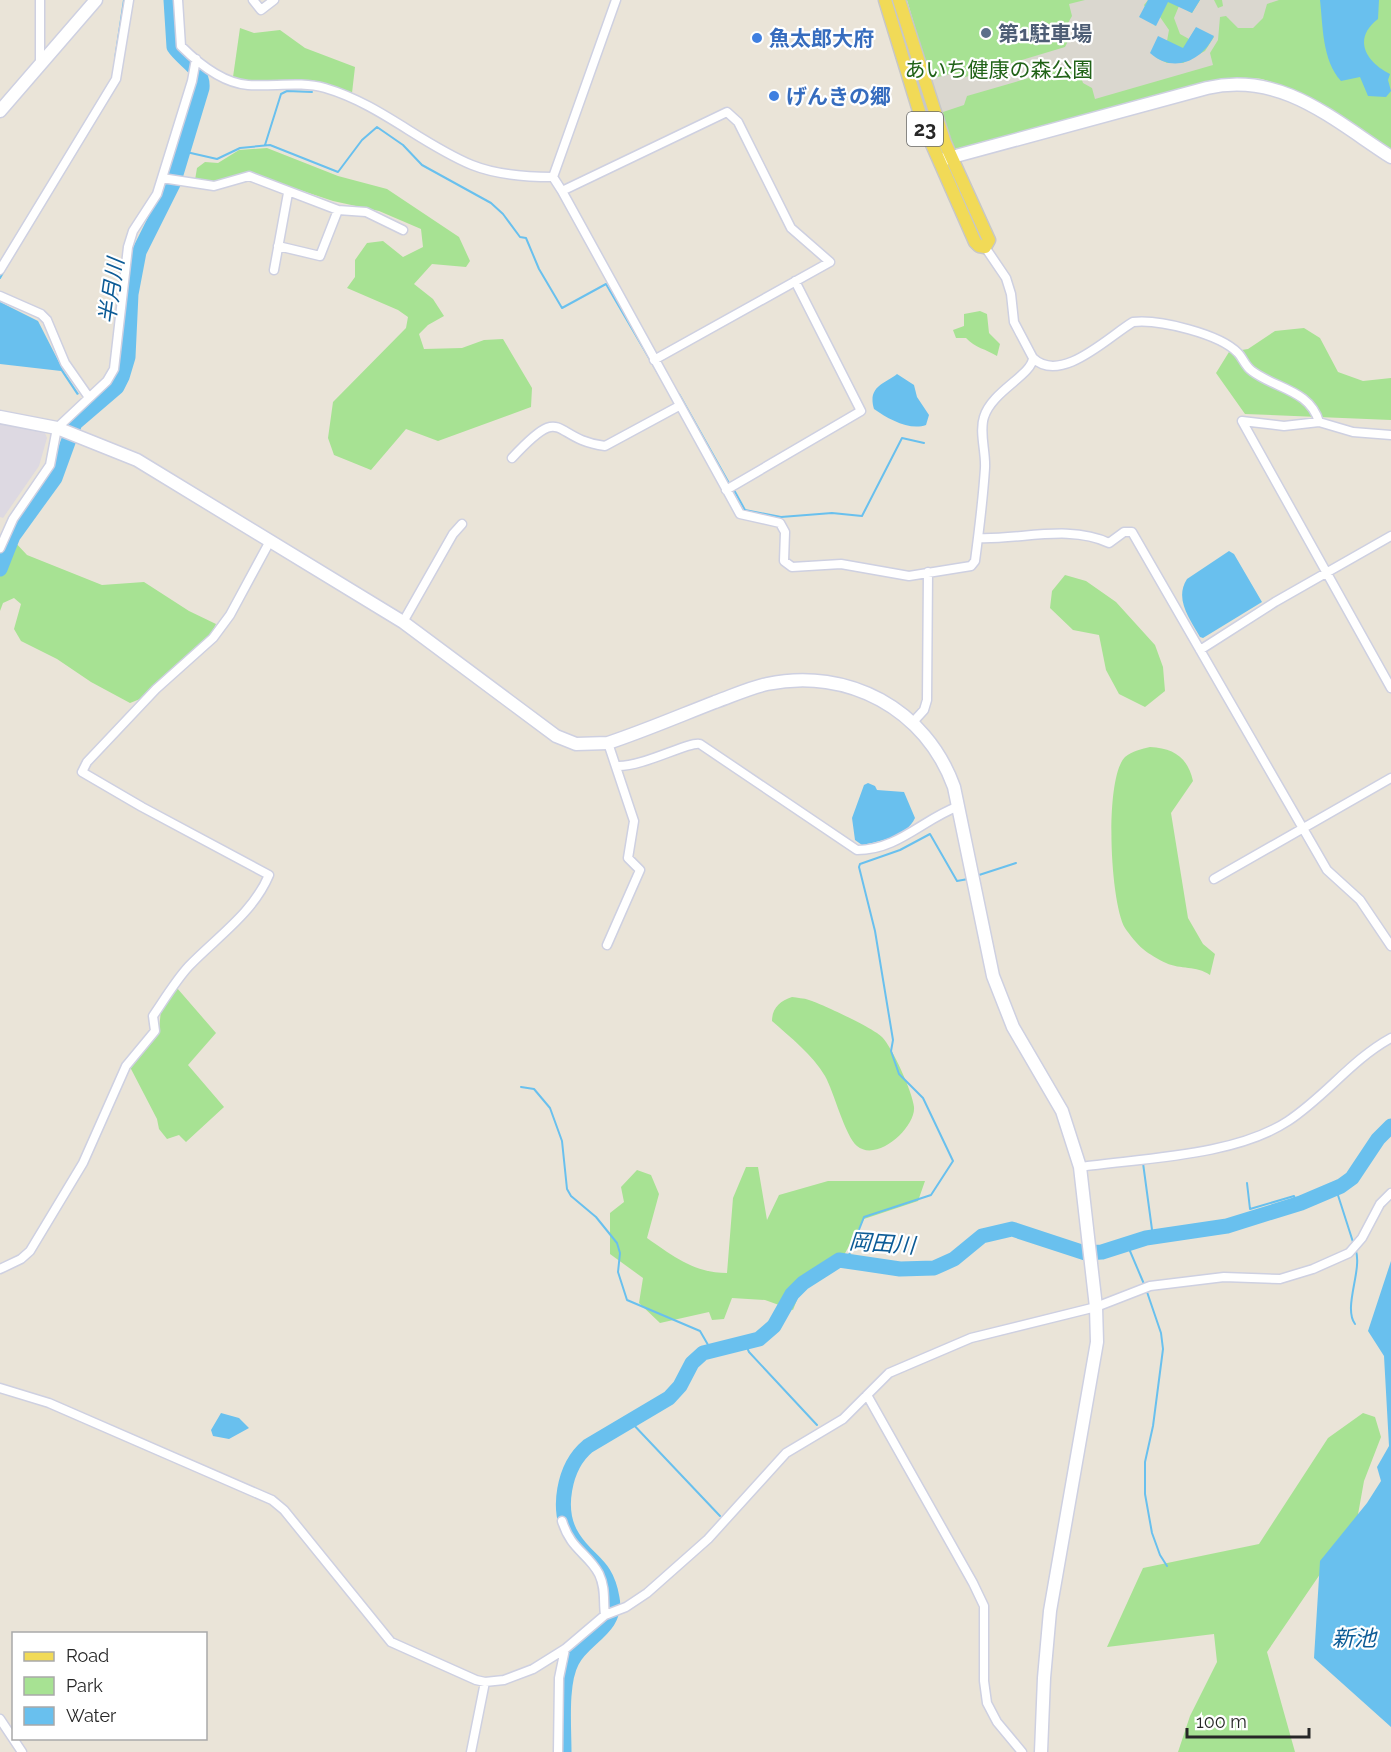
<svg xmlns="http://www.w3.org/2000/svg" width="1391" height="1752" font-family="Raleway,'Noto Sans JP',sans-serif">
  <style>
    .industrial { fill: #ddd9e2 }
    .green { fill: #a7e293 }
    .plaza { fill: #dad7cf }
    .water { fill: #69c0ee }
    .lines { fill: none; stroke-linecap: round; stroke-linejoin: round }
    .stream { stroke: #69c0ee; stroke-width: 2 }
    .river { stroke: #69c0ee; stroke-width: 15 }
    .street-casing { stroke: #ced0e1; stroke-width: 11 }
    .secondary-casing { stroke: #ced0e1; stroke-width: 15 }
    .primary-casing { stroke: #c7c7c7; stroke-width: 15 }
    .street { stroke: #fff; stroke-width: 8 }
    .secondary { stroke: #fff; stroke-width: 12 }
    .primary { stroke: #f1da57; stroke-width: 12 }
    .service-dot { fill: #5c6f8a; stroke: #fff; stroke-width: 2 }
    .shop-dot { fill: #3f7fe0; stroke: #fff; stroke-width: 2 }
    .labels { text-anchor: middle; dominant-baseline: central; stroke-width: 4.5; stroke-linejoin: round; paint-order: stroke }
    .shield { fill: #fff; stroke: #686868; stroke-width: 1.5 }
    .shield-label { font-size: 20px; font-weight: bold; fill: #272727 }
    .service-label { font-size: 21px; font-weight: bold; fill: #4e5e75; stroke: #fff; text-anchor: start }
    .shop-label { font-size: 21px; font-weight: bold; fill: #366cbe; stroke: #fff; text-anchor: start }
    .park-label { font-size: 21px; fill: #216318; stroke: #fff }
    .water-label { font-size: 22px; font-style: italic; fill: #0c5b96; stroke: #fff }
  </style>
  <rect width="100%" height="100%" fill="#eae4d8"/>
  <path class="industrial" d="M0,423L45,433L47,438L39,466L3,518L0,517Z"/>
  <path class="green" d="M907,0H1391V151C1354,129 1305,91 1265,80C1256,77 1243,79 1233,79L955,149L948,140Z
    M240,28L254,33L280,30L305,48L355,67L352,93C336,86 320,80 303,80C279,80 255,85 233,77Z
    M267,148L338,176L387,189L459,237L470,261L466,267L432,264L414,284L433,299L444,316L428,325L419,334L424,349L462,348L484,340L503,339L532,388L531,407L438,441L406,429L371,470L334,455L328,438L333,402L406,328L408,317L398,310L347,288L355,277V260L367,243L383,241L403,257L423,247L421,229L379,211L333,201L249,173L214,181L195,180L197,168L205,162L218,163L239,150Z
    M980,311L987,314L989,333L1000,344L997,356C986,349 975,348 966,338H956L953,330L964,326V314Z
    M1304,328L1320,338L1338,372L1363,381L1391,378V420L1245,414L1216,373L1229,352L1248,349L1275,331Z
    M13,540L27,555L102,585L144,582L189,611L216,624L211,634L145,697L130,703L91,682L57,659L21,641L14,629L21,604L14,598L3,603L0,611V576Z
    M1065,575L1086,581L1116,602L1155,645L1163,667L1165,691L1145,707L1119,694L1106,670L1099,635L1073,630L1050,608L1052,591Z
    M1150,747C1174,748 1188,758 1193,781L1171,813L1188,918L1203,944L1215,954L1210,975C1196,965 1181,970 1166,963C1159,960 1149,954 1143,949C1137,944 1129,934 1125,928C1110,903 1104,778 1125,757C1132,751 1142,749 1150,747Z
    M177,988L216,1033L188,1065L224,1107L186,1142L179,1135L167,1139L159,1129L157,1119L130,1067L135,1056L159,1031L161,1009Z
    M792,997C797,998 804,998 809,1000C822,1004 875,1029 882,1037C892,1047 913,1093 914,1107C916,1127 877,1163 857,1146C845,1136 834,1092 825,1076C812,1054 791,1038 772,1021C772,1008 780,1001 792,997Z
    M746,1167H758L767,1220L779,1195L828,1181H925L918,1201L864,1219L844,1255L807,1274L793,1310L765,1300L732,1298L724,1319L712,1320L709,1312L660,1323L639,1303L643,1278L610,1254V1213L624,1202L621,1187L637,1170L651,1175L659,1194L647,1238C673,1256 694,1273 727,1273L733,1198Z
    M1363,1413L1375,1417L1381,1437L1364,1481L1357,1520L1267,1652L1295,1752H1178L1190,1716L1217,1662L1214,1634L1107,1647L1143,1568L1259,1544L1328,1438Z"/>
  <path class="plaza" d="M1085,0H1148L1144,5L1155,26L1160,17L1169,30L1167,41L1158,37L1157,58L1167,63H1183L1205,51L1214,37L1196,28L1189,39L1180,34L1174,18L1179,6L1192,13L1200,0H1214L1218,8L1223,6L1222,0H1279L1267,4L1263,18L1253,28H1238L1226,16L1220,17L1218,40L1210,53L1213,65L1095,99L1092,88L1083,83L1080,74L1070,66L967,96L964,105L940,113L930,79L954,73L962,78L1065,47L1070,37L1067,25L1072,16L1069,4Z"/>
  <path class="water" d="M1148,0H1200L1192,13L1168,2L1156,26L1139,17Z
    M1320,0H1379L1378,19C1352,39 1366,62 1390,74L1388,80L1391,91L1386,97L1368,96L1360,77L1341,81C1322,60 1323,26 1320,0Z
    M1196,27L1214,36C1202,61 1173,74 1150,53L1158,36L1183,48Z
    M0,302L38,321L63,370L79,394L77,395L61,371L0,364Z
    M897,374L914,385L917,397L929,415L926,425C910,431 888,419 874,409C867,386 886,383 897,374Z
    M1229,551L1234,554L1262,602L1203,638L1200,637C1190,619 1174,599 1187,579Z
    M868,783L875,786L877,790L904,792L915,818C906,837 880,841 862,845L855,840L852,818L864,785Z
    M1391,1261V1727L1314,1658L1320,1561L1367,1503L1381,1481L1377,1467L1389,1446L1384,1356L1368,1331Z
    M221,1413L239,1418L249,1428L229,1439L213,1436L211,1430Z"/>
  <g class="lines">
    <path class="stream" d="M115,59L124,0
      M265,145L281,94L287,91L312,92
      M182,151L217,159L240,148L270,145L338,172L362,140L377,127L403,145L422,165L491,203L503,214L520,237L526,238L539,269L562,308L606,284L670,394
      M0,278L12,257
      M676,394H679L730,485
      M734,490L745,510L781,517L832,513L862,516L902,438L924,443
      M976,876L1016,863
      M521,1087L534,1089L550,1108L562,1141L567,1189L571,1196L596,1217L617,1243L620,1253L618,1272L627,1300L700,1331L711,1350
      M1143,1163L1153,1237
      M1247,1183L1250,1209L1294,1196L1297,1205
      M1336,1189L1353,1242
      M1127,1244L1144,1284
      M847,1260L864,1217L931,1195L953,1161L923,1098L899,1074L891,1051L893,1040L875,931L859,867L860,864L900,850L930,834L957,881L968,879
      M1146,1289L1161,1333L1163,1349L1153,1426L1145,1462V1494L1152,1533L1160,1555L1167,1566
      M1355,1324C1343,1308 1362,1271 1356,1251
      M745,1343L749,1352L817,1425
      M630,1421L720,1516"/>
    <path class="river" d="M0,569L13,536L55,478L75,423L117,387L122,377L128,357L131,294L139,252L173,184L202,88C204,69 183,61 174,47L171,0
      M564,1752C564,1727 560,1683 572,1661C583,1638 618,1628 612,1598C606,1563 589,1563 573,1538C555,1511 564,1466 588,1446L669,1398L680,1386L692,1363L703,1353L759,1339L774,1326L792,1294L803,1283L839,1260L900,1269L934,1268L954,1259L982,1236L1012,1229L1085,1253L1102,1252L1146,1238L1227,1226L1301,1203L1341,1186L1352,1178L1378,1139L1391,1126"/>
    <defs>
      <path id="street" d="M40,0V63
        M178,0L181,46C198,63 223,83 248,85C273,87 300,81 325,88C380,104 421,144 472,165C497,175 527,177 553,177
        M253,0L261,10L274,0
        M553,177L562,191L727,112L738,122L791,228L830,262L654,360
        M553,177L616,0
        M162,178L214,186L249,176L338,210L366,212L403,230
        M562,191L740,514L780,523L785,532L784,561L792,567L841,564L909,576L971,566L975,561C979,531 983,499 985,468C986,452 979,432 984,417C992,391 1032,375 1033,358C1061,385 1109,336 1133,322C1159,319 1220,334 1238,353C1243,358 1245,366 1252,371C1276,389 1310,390 1319,422
        M278,246L320,256L338,210
        M985,247L1006,278L1011,294L1014,322L1033,358
        M0,270L116,79L129,0
        M274,270L288,193
        M0,296L41,314L47,320L65,363L88,396
        M1391,435L1353,432L1319,422L1284,426L1242,421L1391,688
        M512,458C566,400 550,439 605,446L679,406
        M726,490L861,411L795,281
        M978,538C1019,540 1070,524 1109,543L1124,532H1132L1327,870L1360,900L1391,946
        M0,548L13,519L50,465L57,428L107,381L114,369L128,247L133,231L157,194L192,81L196,59
        M403,622L453,534L462,524
        M1200,650L1275,602L1391,536
        M913,722L924,710L927,700L928,572
        M617,766C643,767 689,741 700,744L857,850C898,850 923,819 959,806
        M1214,879L1391,778
        M607,945L640,870L628,858L634,821L608,743
        M1080,1167C1144,1158 1235,1156 1288,1121C1326,1096 1351,1060 1391,1038
        M0,1269L21,1259L30,1251L83,1163L126,1066L155,1031L153,1016C164,1000 176,980 189,966C217,937 253,913 269,875L142,807L82,772L87,762L156,689L213,638L230,615L270,541
        M0,1388L49,1403L272,1500L284,1510L391,1642L476,1680L485,1682L504,1680L533,1669L565,1649L605,1615L626,1607L647,1593L708,1539L786,1453L843,1419L889,1373L971,1338L1096,1307L1150,1286L1224,1277L1280,1279L1313,1269L1349,1253L1362,1238L1380,1204L1391,1193
        M867,1395L973,1583L984,1606V1681L987,1703L997,1722L1022,1752
        M562,1521C571,1550 587,1552 599,1574C606,1589 603,1601 605,1615
        M0,1719L22,1752
        M471,1752L485,1682
        M558,1752L559,1678L565,1649"/>
      <path id="secondary" d="M0,111L96,0
        M941,160L1207,88C1281,71 1332,119 1391,157
        M0,417L57,428L137,460L403,622L556,736L576,744L608,743C644,731 679,716 715,702C732,696 749,688 767,684C848,667 926,709 954,787L993,976L1013,1027L1062,1111L1080,1167L1096,1307L1097,1342L1050,1611L1044,1678L1041,1752"/>
      <path id="primary" d="M885,0L923,124L975,242L979,246L985,247L989,240L945,143L899,0"/>
    </defs>
    <use href="#street" class="street-casing"/>
    <use href="#secondary" class="secondary-casing"/>
    <use href="#primary" class="primary-casing"/>
    <use href="#street" class="street"/>
    <use href="#secondary" class="secondary"/>
    <use href="#primary" class="primary"/>
  </g>
  <circle class="service-dot" cx="986" cy="33" r="6"/>
  <g class="shop-dot">
    <circle cx="757" cy="38" r="6"/>
    <circle cx="774" cy="96" r="6"/>
  </g>
  <g class="labels">
    <rect class="shield" x="907" y="112" width="36" height="34" rx="4.5"/>
    <g class="shield-label">
      <text x="925" y="129">23</text>
    </g>
    <g class="service-label">
      <text x="998" y="33">第1駐車場</text>
    </g>
    <g class="shop-label">
      <text x="769" y="38">魚太郎大府</text>
      <text x="786" y="96">げんきの郷</text>
    </g>
    <g class="park-label">
      <text x="999" y="69">あいち健康の森公園</text>
    </g>
    <g class="water-label">
      <text transform="translate(111 291) rotate(-82)">半月川</text>
      <text transform="translate(882 1243) rotate(4)">岡田川</text>
      <text x="1354" y="1638">新池</text>
    </g>
  </g>
  <rect x="12" y="1632" width="195" height="108" fill="#ffffff" stroke="#a9a9a9" stroke-width="1.5"/>
  <rect x="24" y="1652" width="30" height="9" fill="#f1da57" stroke="#a9a9a9" stroke-width="1.5"/>
  <text x="66" y="1662" font-size="18" fill="#272727">Road</text>
  <rect x="24" y="1677" width="30" height="18" fill="#a7e293" stroke="#a9a9a9" stroke-width="1.5"/>
  <text x="66" y="1692" font-size="18" fill="#272727">Park</text>
  <rect x="24" y="1707" width="30" height="18" fill="#69c0ee" stroke="#a9a9a9" stroke-width="1.5"/>
  <text x="66" y="1722" font-size="18" fill="#272727">Water</text>
  <path d="M1187 1728v9h122v-9" fill="none" stroke="#272727" stroke-width="3"/>
  <text x="1196" y="1728" font-size="18" fill="#272727" stroke="#ffffff" stroke-width="4.5" paint-order="stroke">100 m</text>
</svg>
